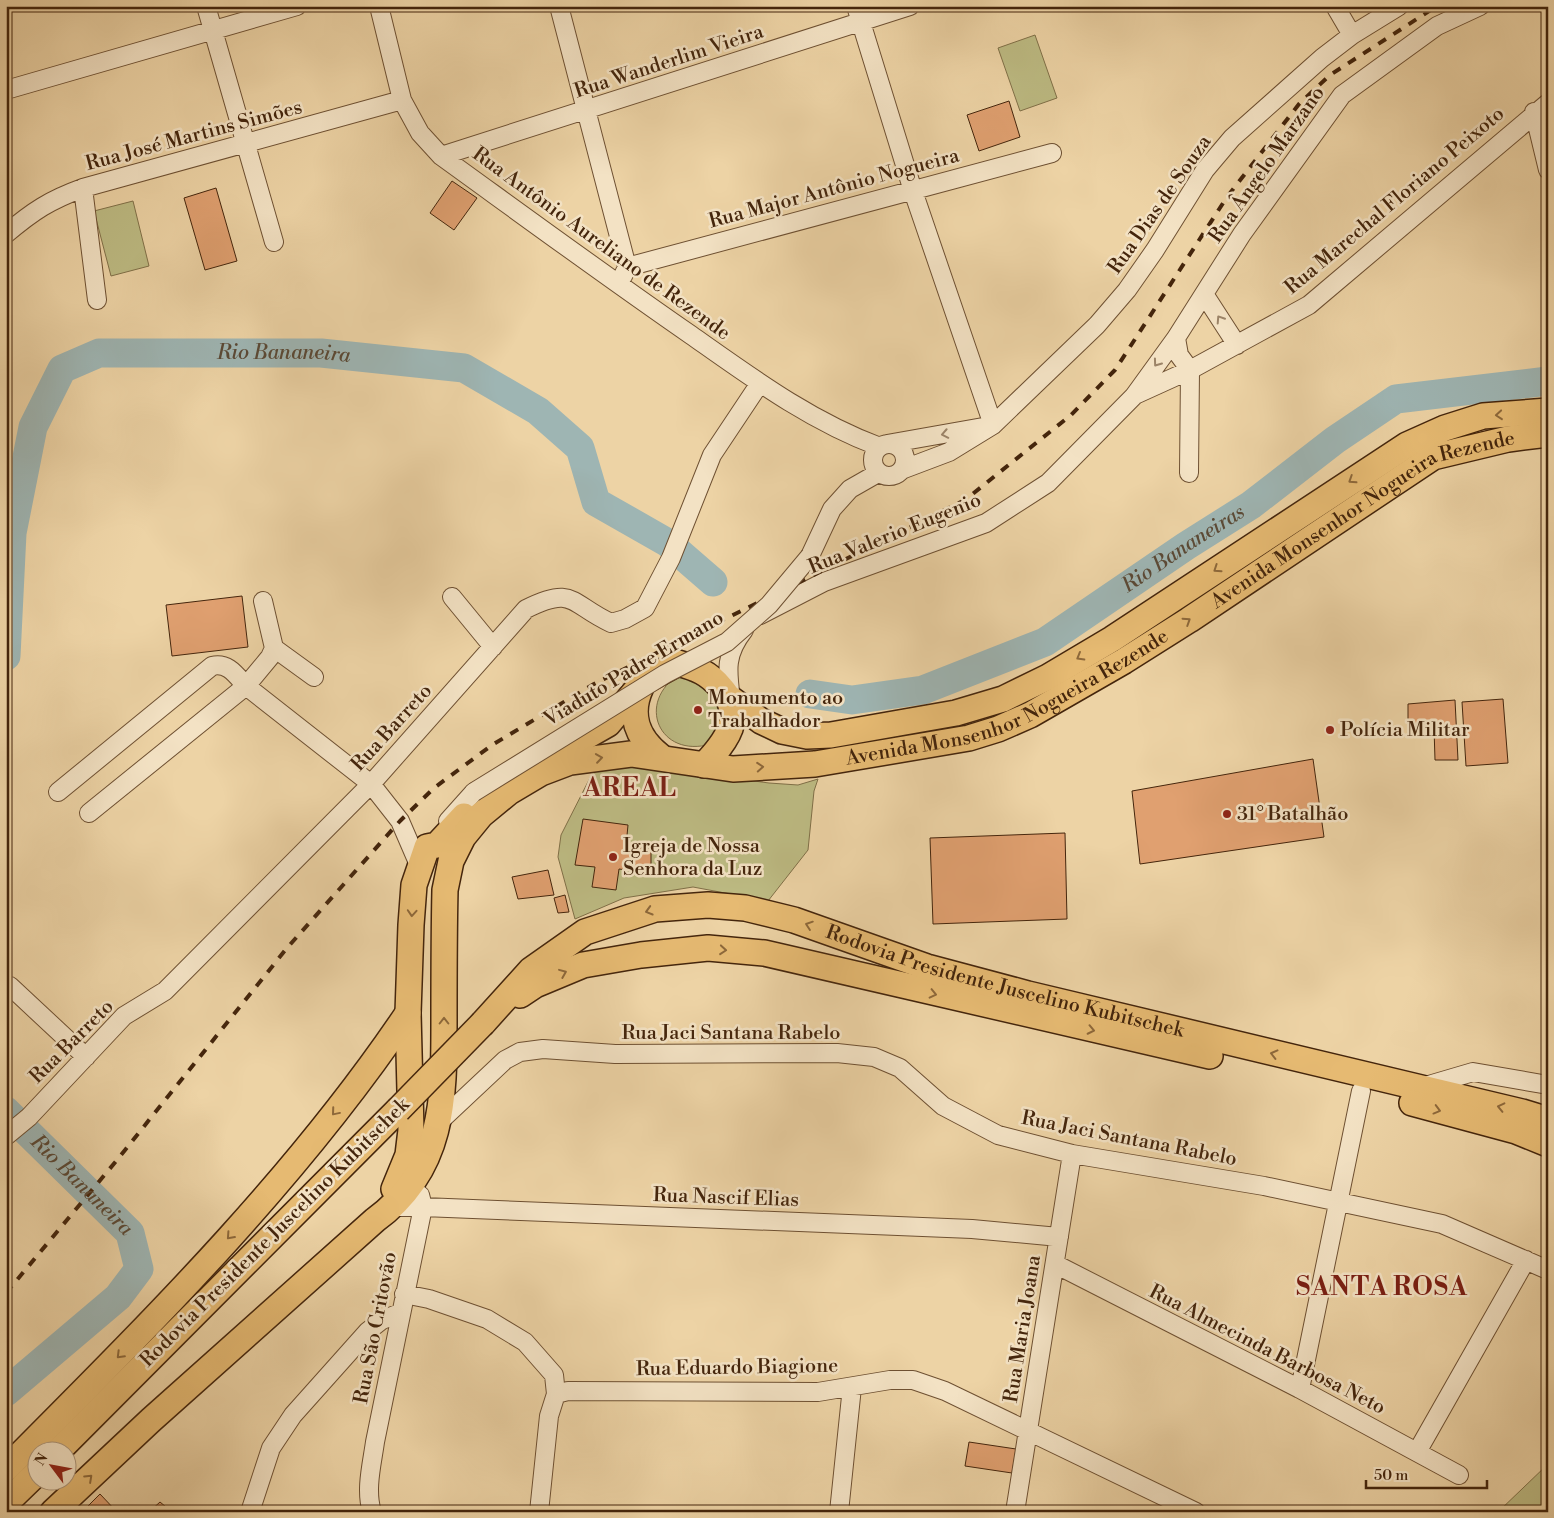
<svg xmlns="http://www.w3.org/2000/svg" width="1554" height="1518" font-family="'Libre Bodoni',serif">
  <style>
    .green { fill: #bdbb83; stroke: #807048 }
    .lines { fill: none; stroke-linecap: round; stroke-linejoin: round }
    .river { stroke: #9eb5b3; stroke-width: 29 }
    .building { fill: #e0a070; stroke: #44250c }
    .minor-casing { stroke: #6e5032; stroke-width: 20 }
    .highway-casing { stroke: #44250c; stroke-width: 28 }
    .minor { stroke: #f3e2c4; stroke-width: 18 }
    .highway { stroke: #e6ba72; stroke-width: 25 }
    .rail { stroke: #44250c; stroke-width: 4; stroke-dasharray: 9 9; stroke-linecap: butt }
    .minor-bridge-casing { stroke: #6e5032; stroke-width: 20; stroke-linecap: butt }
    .highway-bridge-casing { stroke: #44250c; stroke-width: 28; stroke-linecap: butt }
    .minor-bridge { stroke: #f3e2c4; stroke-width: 18 }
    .highway-bridge { stroke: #e6ba72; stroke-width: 25 }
    .oneway { stroke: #9c8468 }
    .oneway2 { stroke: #8d683a }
    .poi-dot { fill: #8f2418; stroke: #f3e2c4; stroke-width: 2 }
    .labels { text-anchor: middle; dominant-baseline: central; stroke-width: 5; stroke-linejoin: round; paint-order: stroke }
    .street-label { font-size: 20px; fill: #44250c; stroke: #f3e2c4 }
    .poi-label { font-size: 20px; fill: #44250c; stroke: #f3e2c4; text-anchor: start }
    .water-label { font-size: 21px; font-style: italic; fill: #5a4936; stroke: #f3e2c4 }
    .district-label { font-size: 25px; font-weight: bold; letter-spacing: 1px; fill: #7a1f14; stroke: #f3e2c4 }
  </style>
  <rect width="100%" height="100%" fill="#edd3a5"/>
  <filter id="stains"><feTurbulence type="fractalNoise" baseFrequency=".004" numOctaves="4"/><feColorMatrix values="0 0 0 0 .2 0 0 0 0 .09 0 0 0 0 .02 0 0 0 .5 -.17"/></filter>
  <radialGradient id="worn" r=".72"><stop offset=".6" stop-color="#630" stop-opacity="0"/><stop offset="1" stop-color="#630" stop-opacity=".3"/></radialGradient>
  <path class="green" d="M1035,35L1057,98L1020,111L998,48Z
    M133,201L149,266L111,276L94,211Z
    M680,674L732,701L711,744C659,759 635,702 680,674Z
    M621,763L769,783L798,785L818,779L814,791L808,850L768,901L693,887L624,898L575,919L558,857L561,835L595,768Z
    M1548,1464V1512H1498Z"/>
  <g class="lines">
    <g class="river">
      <path id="s1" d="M6,656L12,533L33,427L62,369L99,353H321L464,368L538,411L580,448L596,502L668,543L713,582"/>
      <path id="s2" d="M810,694L852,700L923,690L1045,642L1186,546L1251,505L1335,440L1396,399L1548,381"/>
      <path id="s3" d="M6,1111L130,1233L139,1269L118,1297L6,1392"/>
    </g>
  </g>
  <path class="building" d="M1009,101L1020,137L979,151L967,115Z
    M452,181L477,198L454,230L430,213Z
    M216,188L237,261L205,270L184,198Z
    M242,596L248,647L172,656L166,605Z
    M1503,699L1508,763L1466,766L1462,702Z
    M1455,700L1458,760H1435L1434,728L1408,729V704Z
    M1313,759L1324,837L1140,864L1132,791Z
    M583,819L628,825L626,846L651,849V873L619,869L616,890L592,887L595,867L575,865Z
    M1065,833L1067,919L933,924L930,838Z
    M548,870L554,895L518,899L512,877Z
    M565,895L569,912L558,913L554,898Z
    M969,1442L1016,1449L1012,1473L965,1466Z
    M100,1494L117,1512H82Z
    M160,1502L172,1512H149Z"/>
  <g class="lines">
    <defs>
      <path id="minor" d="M206,6L274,242
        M379,6L402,100L420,133L441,156C524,216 607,277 691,335C752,378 810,421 880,447
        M559,6L627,267L623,276
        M856,6L913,191L993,425
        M1335,6L1352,35
        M6,90L297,6
        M1534,112L1548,170
        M441,156L910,6
        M83,188L97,300
        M6,234C33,211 50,200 83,188L402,100
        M627,267L1052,153
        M1204,294L1237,345
        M1176,338L1179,355L1190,370L1189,473
        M1135,395L1190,370L1309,305L1548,103
        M873 460a16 16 0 1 1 32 0a16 16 0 1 1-32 0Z
        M887,444L983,427
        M904,469L949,452L993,425L1097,325L1127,290L1155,250L1205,170L1232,138L1322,58L1352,35L1399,6
        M810,556L832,509L850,489L878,473
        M452,597L493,647
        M760,615L824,582L986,523L1048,483L1134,396L1176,338L1242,234L1342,95L1437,26L1480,6
        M274,648L314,677
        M731,699C727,670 725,654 744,630
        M58,792L212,666C228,662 236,675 246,686L371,784L400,821L419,865
        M89,813L246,686L270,657L274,648L263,601
        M448,821L474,792
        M10,986L86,1057
        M1422,1087L1473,1072L1548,1085
        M439,1122L505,1060L520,1052L543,1049L615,1054L837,1053L874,1057L900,1068L943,1106L998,1135L1072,1154L1264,1186L1442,1224L1548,1270
        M6,1136L29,1117L124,1016L165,991L371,784L526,609C574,585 570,604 611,623L625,619L645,608L671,558L712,455L760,383
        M391,1207H423L972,1229L1059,1237
        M1055,1264L1300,1389L1459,1475
        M404,1294L429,1299L487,1319L525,1342L554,1375L556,1394L549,1416L539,1512
        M1300,1389L1361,1091
        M556,1394L568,1391L818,1392L890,1380H913L945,1391L1196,1512
        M1417,1452L1526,1260
        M250,1512L271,1448L293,1415L368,1331L382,1320L400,1313
        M372,1512C365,1490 372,1464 375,1442L423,1207L420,1195
        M839,1512L852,1387
        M1015,1512L1072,1154"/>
      <g id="highway">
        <path d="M641,687C628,715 637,738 660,756"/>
        <path d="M731,699L761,721L782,731L807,736L831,735L956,713L1003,699L1048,677L1112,639L1407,445L1445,428L1483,416L1548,411"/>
        <path d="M543,761L608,724L643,682L678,663C696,668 709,673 721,688C746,716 726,742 704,765"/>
        <path d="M520,995L535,985L583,965L641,955L708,948L764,953L1210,1056"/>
        <path id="s4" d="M483,1023L531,970L585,932L655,909L708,905L745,908L794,920L927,967L1028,994L1522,1112L1548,1120"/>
        <path d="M1412,1103L1516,1131L1548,1144"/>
        <path d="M394,1189L408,1155L411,1130L408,1013L411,925L414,885L427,847L437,845L464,816"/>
        <path d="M59,1450L398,1110"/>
        <path d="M6,1469C148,1326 295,1181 408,1013"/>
        <path d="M6,1503L38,1472"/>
        <path id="s5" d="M53,1512L151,1420L375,1220C446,1168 444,1096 444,1016C444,974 444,932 445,890L451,861L463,837L481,815L509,792L541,773L570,762L631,754L733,769L815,764L969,738L998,729L1030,715L1124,661L1189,620L1433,457L1508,439L1548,434"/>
      </g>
    </defs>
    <use href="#minor" class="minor-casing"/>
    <use href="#highway" class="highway-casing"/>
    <use href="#minor" class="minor"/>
    <use href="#highway" class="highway"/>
    <path class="rail" d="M6,1293L117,1160L287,948L400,821L434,788L492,745L594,684L965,500L1071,415L1115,370L1227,197L1299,104L1330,75L1437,6"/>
    <defs>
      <path id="minor-bridge" d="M474,792L665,674L727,642L769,605L810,556"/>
      <path id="highway-bridge" d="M398,1110L483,1023"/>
    </defs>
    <use href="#minor-bridge" class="minor-bridge-casing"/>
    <use href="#highway-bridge" class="highway-bridge-casing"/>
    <use href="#minor-bridge" class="minor-bridge"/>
    <use href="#highway-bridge" class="highway-bridge"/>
  </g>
  <defs><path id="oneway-chevron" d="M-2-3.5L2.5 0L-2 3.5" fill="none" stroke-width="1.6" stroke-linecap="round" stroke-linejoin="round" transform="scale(1.25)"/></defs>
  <g class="oneway">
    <use href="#oneway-chevron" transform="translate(1220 319) rotate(-123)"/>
    <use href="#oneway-chevron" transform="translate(1157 363) rotate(126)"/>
    <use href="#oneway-chevron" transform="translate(945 434) rotate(169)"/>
  </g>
  <g class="oneway2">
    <use href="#oneway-chevron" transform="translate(1499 415) rotate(175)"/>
    <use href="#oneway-chevron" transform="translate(1352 480) rotate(147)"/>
    <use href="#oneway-chevron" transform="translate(1217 569) rotate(146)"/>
    <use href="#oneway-chevron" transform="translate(1187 621) rotate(-33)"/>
    <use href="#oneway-chevron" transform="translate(1080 657) rotate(150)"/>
    <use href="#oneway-chevron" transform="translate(599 758) rotate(-8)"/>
    <use href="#oneway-chevron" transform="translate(760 767) rotate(-4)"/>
    <use href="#oneway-chevron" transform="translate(649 911) rotate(164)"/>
    <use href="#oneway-chevron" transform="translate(412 913) rotate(94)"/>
    <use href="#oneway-chevron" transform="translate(809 925) rotate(-161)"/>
    <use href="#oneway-chevron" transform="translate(723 950) rotate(5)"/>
    <use href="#oneway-chevron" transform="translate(563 973) rotate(-22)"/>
    <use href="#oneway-chevron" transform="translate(933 994) rotate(13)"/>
    <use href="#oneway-chevron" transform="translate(444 1021) rotate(-90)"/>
    <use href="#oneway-chevron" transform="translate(1091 1030) rotate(12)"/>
    <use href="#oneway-chevron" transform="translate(1274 1054) rotate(-166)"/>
    <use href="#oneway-chevron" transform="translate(1501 1107) rotate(-167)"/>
    <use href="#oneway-chevron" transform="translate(1437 1110) rotate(15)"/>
    <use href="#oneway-chevron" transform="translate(335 1112) rotate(130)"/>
    <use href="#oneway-chevron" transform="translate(230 1236) rotate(132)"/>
    <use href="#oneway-chevron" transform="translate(120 1355) rotate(135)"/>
    <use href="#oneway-chevron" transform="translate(89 1478) rotate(-43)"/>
  </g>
  <g class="poi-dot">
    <circle cx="698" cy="710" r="5"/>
    <circle cx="1330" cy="730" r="5"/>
    <circle cx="1227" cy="814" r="5"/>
    <circle cx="613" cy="857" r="5"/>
  </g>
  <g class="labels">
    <g class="street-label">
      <text transform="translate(669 62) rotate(-18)">Rua Wanderlim Vieira</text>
      <text transform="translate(194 136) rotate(-15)">Rua José Martins Simões</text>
      <text transform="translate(1267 165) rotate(-55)">Rua Ângelo Marzano</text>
      <text transform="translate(834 189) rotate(-15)">Rua Major Antônio Nogueira</text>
      <text transform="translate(1395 201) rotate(-40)">Rua Marechal Floriano Peixoto</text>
      <text transform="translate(1160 205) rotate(-55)">Rua Dias de Souza</text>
      <text transform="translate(601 244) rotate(36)">Rua Antônio Aureliano de Rezende</text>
      <text stroke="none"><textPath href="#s5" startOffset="1832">Avenida Monsenhor Nogueira Rezende</textPath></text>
      <text transform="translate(895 534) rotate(-22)">Rua Valerio Eugenio</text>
      <text transform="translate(634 669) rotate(-31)">Viaduto Padre Ermano</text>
      <text stroke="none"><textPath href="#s5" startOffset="1428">Avenida Monsenhor Nogueira Rezende</textPath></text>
      <text transform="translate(392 728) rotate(-48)">Rua Barreto</text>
      <text stroke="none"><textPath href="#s4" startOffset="572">Rodovia Presidente Juscelino Kubitschek</textPath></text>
      <text x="731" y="1033">Rua Jaci Santana Rabelo</text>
      <text transform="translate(72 1042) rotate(-45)">Rua Barreto</text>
      <text transform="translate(1129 1139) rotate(11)">Rua Jaci Santana Rabelo</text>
      <text transform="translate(726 1198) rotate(2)">Rua Nascif Elias</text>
      <text transform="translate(275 1233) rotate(-45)">Rodovia Presidente Juscelino Kubitschek</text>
      <text transform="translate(376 1328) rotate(-79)">Rua São Critovão</text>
      <text transform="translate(1023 1329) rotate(-81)">Rua Maria Joana</text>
      <text transform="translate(1267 1350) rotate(27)">Rua Almecinda Barbosa Neto</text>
      <text transform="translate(737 1368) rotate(-1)">Rua Eduardo Biagione</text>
    </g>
    <g class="poi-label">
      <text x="708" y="698">Monumento ao<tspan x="708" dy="23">Trabalhador</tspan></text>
      <text x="1340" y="730">Polícia Militar</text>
      <text x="1237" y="814">31° Batalhão</text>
      <text x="623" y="846">Igreja de Nossa<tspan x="623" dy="23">Senhora da Luz</tspan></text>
    </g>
    <g class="water-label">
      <text stroke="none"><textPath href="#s1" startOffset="521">Rio Bananeira</textPath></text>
      <text stroke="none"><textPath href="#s2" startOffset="412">Rio Bananeiras</textPath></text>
      <text stroke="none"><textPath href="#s3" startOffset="106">Rio Bananeira</textPath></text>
    </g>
    <g class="district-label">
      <text x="630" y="788">AREAL</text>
      <text x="1382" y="1287">SANTA ROSA</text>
    </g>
  </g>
  <rect width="1554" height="1518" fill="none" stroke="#edd3a5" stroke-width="25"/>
  <rect x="8" y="8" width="1539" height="1503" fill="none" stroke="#44250c" stroke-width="2.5"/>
  <rect x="12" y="12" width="1529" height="1493" fill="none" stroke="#44250c"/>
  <g transform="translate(52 1466) rotate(302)"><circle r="24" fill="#f3e2c4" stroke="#ad967a"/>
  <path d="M0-4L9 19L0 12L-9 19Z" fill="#8f2418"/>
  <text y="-8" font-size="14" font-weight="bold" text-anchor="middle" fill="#44250c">N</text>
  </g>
  <path d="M1366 1480v8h121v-8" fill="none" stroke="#44250c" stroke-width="2.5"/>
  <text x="1374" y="1480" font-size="15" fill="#44250c" stroke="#f3e2c4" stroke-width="4" paint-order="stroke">50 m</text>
  <rect width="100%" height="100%" filter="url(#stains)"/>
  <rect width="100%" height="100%" fill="url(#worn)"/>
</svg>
